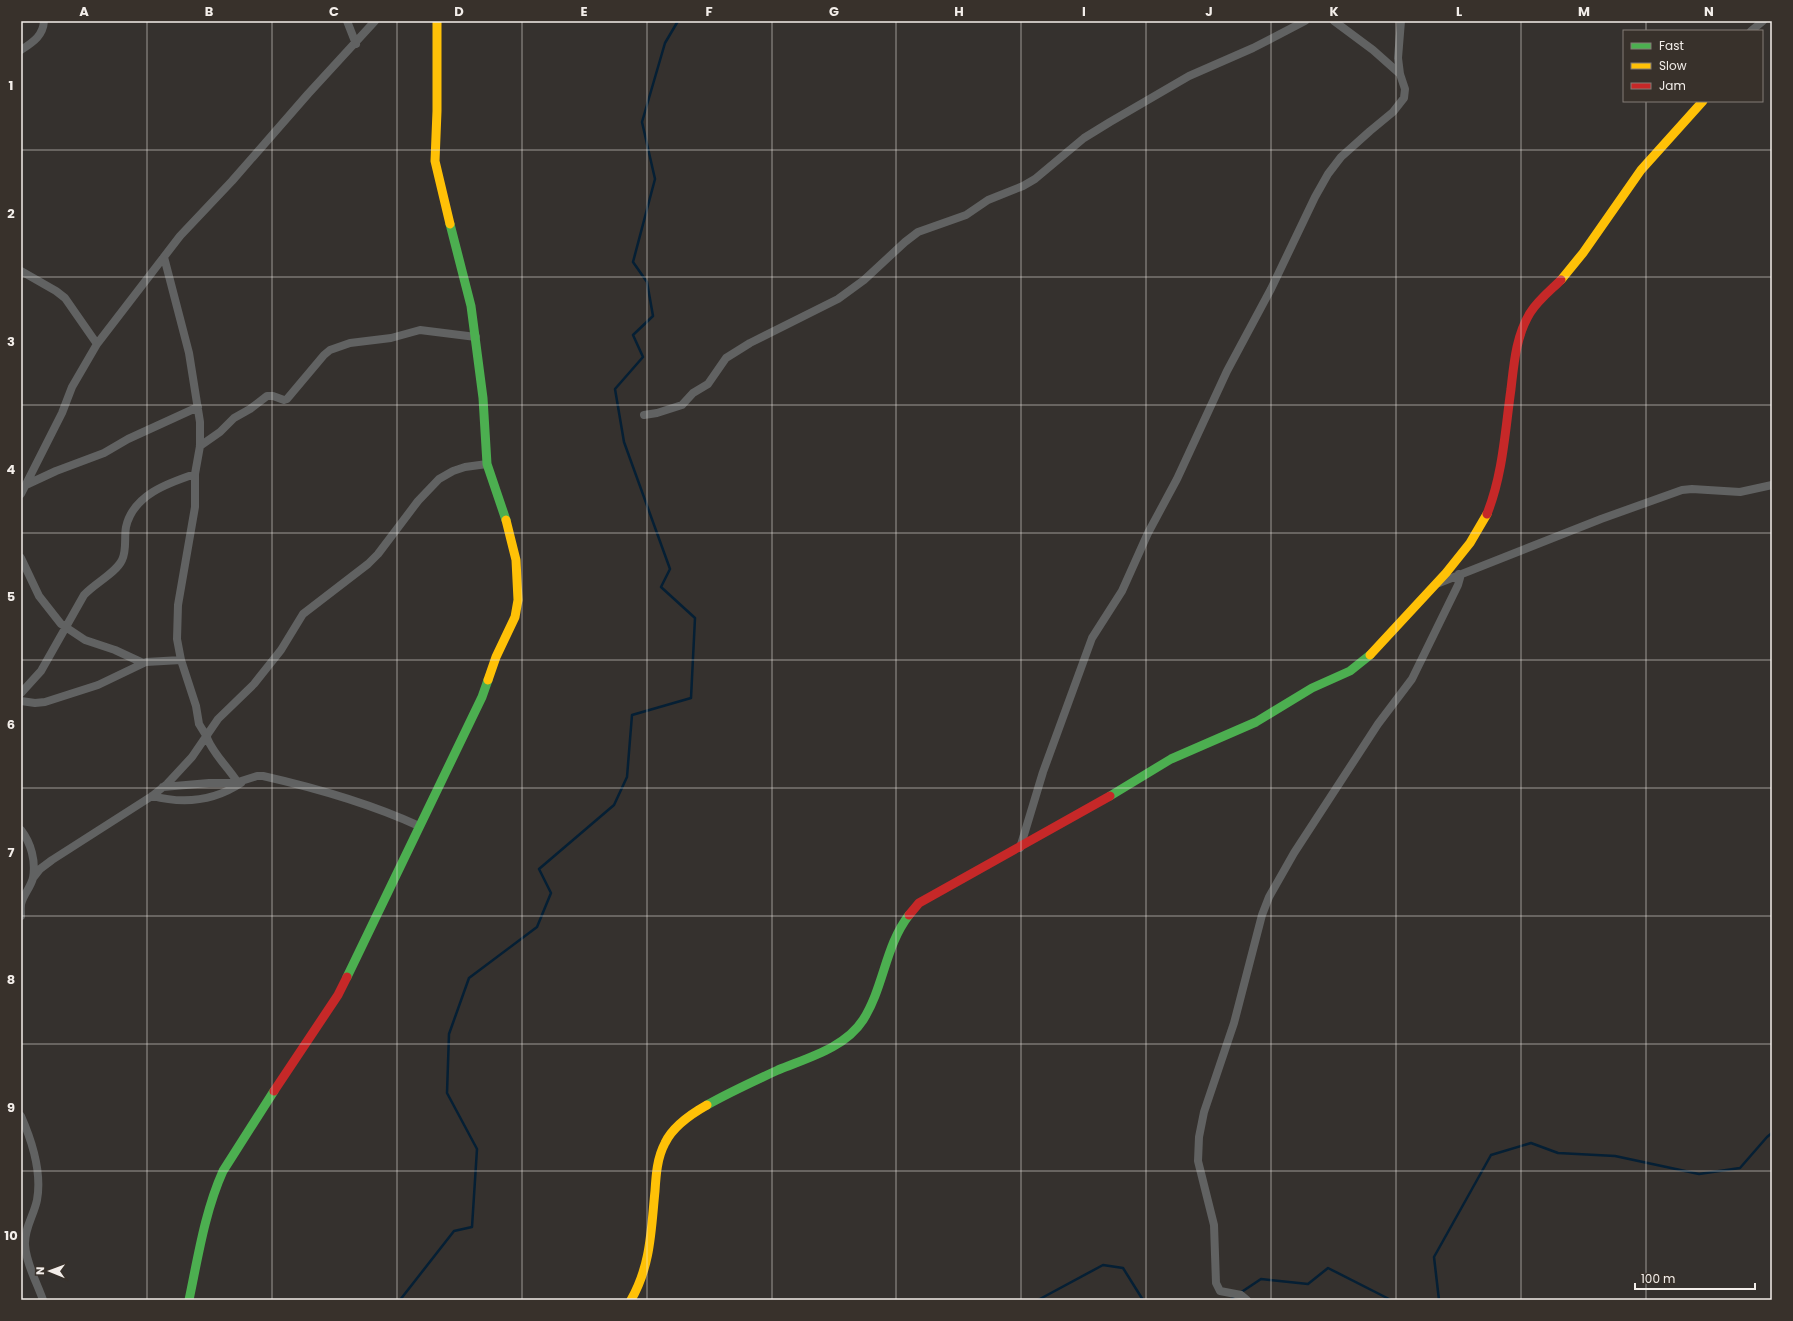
<svg xmlns="http://www.w3.org/2000/svg" width="1793" height="1321" font-family="Poppins,sans-serif">
  <style>
    .lines { fill: none; stroke-linecap: round; stroke-linejoin: round }
    .stream { stroke: #051f34; stroke-width: 2.5 }
    .street { stroke: #616262; stroke-width: 8 }
    .fast { stroke: #4caf50; stroke-width: 9 }
    .slow { stroke: #ffc107; stroke-width: 9 }
    .jam { stroke: #c62828; stroke-width: 9 }
    .grid { fill: none; stroke: #f3eeea; stroke-width: 1; stroke-opacity: 0.55 }
    .neatline { fill: none; stroke: #f3eeea; stroke-width: 1.5 }
    .grid-label { font-size: 13px; text-anchor: middle; font-weight: bold; fill: #f3eeea }
  </style>
  <rect width="100%" height="100%" fill="#35312e"/>
  <g class="lines">
    <path class="stream" d="M1240,1293L1261,1279L1308,1284L1328,1268L1391,1300
      M400,1300L454,1231L472,1227L477,1149L447,1093L449,1034L469,978L537,927L551,893L539,869L614,805L627,777L632,715L691,698L695,618L661,587L670,569L624,442L615,389L643,357L633,335L653,316L647,282L633,262L655,179L642,122L665,43L678,21
      M1038,1300L1103,1265L1123,1268L1143,1300
      M1230,1300L1236,1296
      M1439,1300L1434,1257L1491,1155L1531,1143L1558,1153L1615,1156L1699,1174L1740,1168L1767,1137L1772,1133"/>
    <path class="street" d="M347,21L356,44
      M1334,21L1373,50L1400,74
      M1751,31L1763,21
      M21,50C33,42 43,36 44,21
      M164,257L189,353L200,422V446L195,474V507L178,605L177,639L181,660L196,706L199,724L207,737
      M21,271L56,291L65,298L97,344
      M644,415L657,413L682,405L693,393L708,384L726,358L750,343L838,299L864,280L905,242L918,232L966,215L988,200L1023,186L1035,179L1084,138L1110,122L1189,76L1253,48L1305,21
      M200,446L220,432L234,418L250,409L267,396H273L284,400L287,399L324,355L330,350L350,343L391,338L420,330L476,337
      M28,484L56,471L104,453L128,439L198,407
      M21,494L62,413L72,387L97,344L180,236L232,181L308,94L375,21
      M21,558L39,596L61,624L85,640L115,650L143,663
      M1439,583L1601,519L1682,490L1692,489L1740,492L1772,485
      M21,693L41,671L84,595C95,583 116,573 122,560C127,550 124,538 126,527C133,495 168,483 195,474
      M21,701L35,703L45,702L98,685L146,662L181,660
      M207,738C214,755 228,767 238,783
      M163,787L209,783H235L257,776H263C316,788 369,803 419,826
      M152,796C183,804 214,801 241,783
      M21,830C31,843 36,861 33,878C31,886 25,893 22,901C20,905 21,911 21,916
      M1020,848L1043,772L1092,638L1122,591L1148,533L1177,479L1227,371L1271,289L1315,197L1328,174L1341,157L1370,131L1393,112L1404,98L1405,89L1400,74L1398,58L1401,21
      M33,878L40,869L52,860L152,796L167,784L192,757L218,719L254,684L281,650L303,614L368,564L378,554L418,501L439,479L453,471L465,467L487,464
      M21,1116C32,1141 42,1173 37,1200C34,1215 24,1229 25,1245C26,1263 37,1283 43,1300
      M1247,1300L1241,1295L1220,1291L1216,1283L1214,1225L1198,1161L1199,1137L1204,1112L1234,1023L1262,915L1269,897L1294,853L1378,724L1412,679L1458,585L1460,578L1459,574"/>
    <path class="fast" d="M450,224L471,306L483,398L487,464L506,520
      M1110,796L1171,759L1256,722L1312,688L1350,671L1370,655
      M347,977L482,697L488,680
      M707,1105C730,1092 754,1081 778,1070C807,1058 845,1048 863,1020C884,987 885,946 909,915
      M189,1300C198,1257 205,1211 223,1171L274,1091"/>
    <path class="slow" d="M437,21V111L435,161L450,224
      M1561,280L1583,253L1641,170L1703,101
      M1370,655L1446,573L1470,543L1487,514
      M488,680L496,657L515,617L518,600L516,560L506,520
      M631,1300C651,1265 651,1230 655,1191C656,1175 657,1158 665,1143C673,1126 691,1114 707,1105"/>
    <path class="jam" d="M1487,514C1503,474 1505,431 1511,389C1514,363 1516,336 1530,313C1538,300 1551,290 1561,280
      M909,915L919,903L1110,796
      M274,1091L338,995L347,977"/>
  </g>
  <path class="grid" d="M147,21V1300M272,21V1300M397,21V1300M522,21V1300M647,21V1300M772,21V1300M896,21V1300M1021,21V1300M1146,21V1300M1271,21V1300M1396,21V1300M1521,21V1300M1646,21V31M1646,101V1300M21,150H1772M21,277H1772M21,405H1772M21,533H1772M21,660H1772M21,788H1772M21,916H1772M21,1044H1772M21,1171H1772"/>
  <rect width="1793" height="1321" fill="none" stroke="#38312b" stroke-width="44"/>
  <rect x="1623" y="30" width="140" height="72" fill="#38312b" stroke="#837d77"/>
  <rect x="1631" y="43" width="20" height="6" fill="#4caf50" stroke="#837d77"/>
  <text x="1659" y="50" font-size="12" fill="#f3eeea">Fast</text>
  <rect x="1631" y="63" width="20" height="6" fill="#ffc107" stroke="#837d77"/>
  <text x="1659" y="70" font-size="12" fill="#f3eeea">Slow</text>
  <rect x="1631" y="83" width="20" height="6" fill="#c62828" stroke="#837d77"/>
  <text x="1659" y="90" font-size="12" fill="#f3eeea">Jam</text>
  <g transform="translate(50 1271) rotate(271)" stroke="#38312b" stroke-width="3" paint-order="stroke">
  <path d="M0-3L7 15L0 10L-7 15Z" fill="#f3eeea"/>
  <text y="-6" font-size="11" font-weight="bold" text-anchor="middle" fill="#f3eeea">N</text>
  </g>
  <path d="M1635 1283v6h120v-6" fill="none" stroke="#f3eeea" stroke-width="2"/>
  <text x="1641" y="1283" font-size="12" fill="#f3eeea" stroke="#38312b" stroke-width="3" paint-order="stroke">100 m</text>
  <rect x="22" y="22" width="1749" height="1277" class="neatline"/>
  <g class="grid-label">
    <text x="84" y="16">A</text>
    <text x="209" y="16">B</text>
    <text x="334" y="16">C</text>
    <text x="459" y="16">D</text>
    <text x="584" y="16">E</text>
    <text x="709" y="16">F</text>
    <text x="834" y="16">G</text>
    <text x="959" y="16">H</text>
    <text x="1084" y="16">I</text>
    <text x="1209" y="16">J</text>
    <text x="1334" y="16">K</text>
    <text x="1459" y="16">L</text>
    <text x="1584" y="16">M</text>
    <text x="1709" y="16">N</text>
    <text x="11" y="90">1</text>
    <text x="11" y="218">2</text>
    <text x="11" y="346">3</text>
    <text x="11" y="474">4</text>
    <text x="11" y="601">5</text>
    <text x="11" y="729">6</text>
    <text x="11" y="857">7</text>
    <text x="11" y="984">8</text>
    <text x="11" y="1112">9</text>
    <text x="11" y="1240">10</text>
  </g>
</svg>
